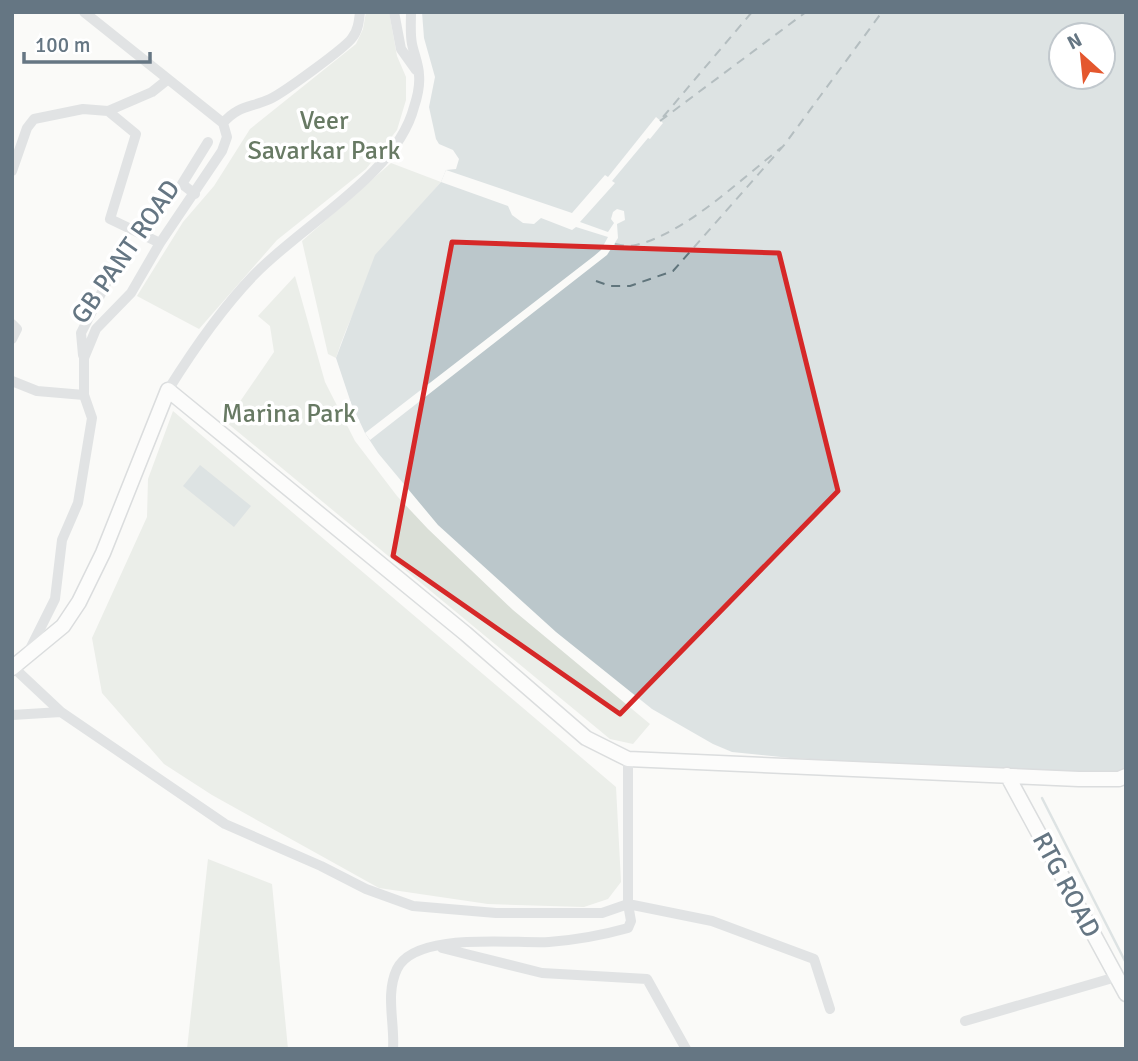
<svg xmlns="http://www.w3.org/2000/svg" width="1138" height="1061" font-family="Signika,sans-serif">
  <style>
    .green { fill: #dadfd7 }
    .water { fill: #bbc7cb; fill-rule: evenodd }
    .pier { fill: #fafaf8 }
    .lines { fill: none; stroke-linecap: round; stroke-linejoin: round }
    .stream { stroke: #bbc7cb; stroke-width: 2.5 }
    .ferry { stroke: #60757c; stroke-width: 2; stroke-dasharray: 9 7; stroke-linecap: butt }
    .major-casing { stroke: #b5babe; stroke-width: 17 }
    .minor { stroke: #c3c8cc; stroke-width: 10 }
    .major { stroke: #fff; stroke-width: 14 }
    .marked { fill: none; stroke: #d62828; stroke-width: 5; stroke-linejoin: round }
    .labels { text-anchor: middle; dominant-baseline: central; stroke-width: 7; stroke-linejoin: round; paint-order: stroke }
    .park-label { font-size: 26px; fill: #687a64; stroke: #fff }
    .street-label { font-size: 26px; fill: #657683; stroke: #fff }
  </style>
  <rect width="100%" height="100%" fill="#fafaf8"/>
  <path class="green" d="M366,12H389L397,56L406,77V100L397,130L366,169L277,240L199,329L137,296L183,222L214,186L250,129L356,44L363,29Z
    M391,163L441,182C396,233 357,292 336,358L328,354L302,241Z
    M295,276L325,382L355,441L397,496L428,529L513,610L650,724L633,744L610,739L226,422L274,352L270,326L258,316Z
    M173,411L616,787L621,882L608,899L584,907L488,904L379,888L212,795L164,764L102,693L92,638L147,517L148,479Z
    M208,859L272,884L288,1049H187Z"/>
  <path class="water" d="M422,12H1126V769L1117,773L1106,774L790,758L732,752L713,744L652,709L556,632L438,525L378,453L365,433L351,403L336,358L375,255L441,182L446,170L456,169L459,159L453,150L439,144L436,139L429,107L435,77L424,38ZM1061,35H1103V77H1061Z
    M200,465L251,506L234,527L183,486Z"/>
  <path class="pier" d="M656,117L663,123L650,139L648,138L612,181L615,183L580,222L608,232L614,223L611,219L613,212L617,209L624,211L625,220L617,224L618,238L607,255L370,440L365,433L594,256L601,250L608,237L576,227L572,230L541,218L534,224L523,223L512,215L508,206L441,182L446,170L572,213L605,175L608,177Z"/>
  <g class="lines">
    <path class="stream" d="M1042,798L1126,963"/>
    <path class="ferry" d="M663,117L752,12
      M660,121L806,12
      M615,244C622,245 630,247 636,245C686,233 741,179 782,147
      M596,281L610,286H630L673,271L785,144L882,12"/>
    <defs>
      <path id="major" d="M12,668L63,626L79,602L103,553L168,390L466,634L586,738L628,759L1079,779H1119L1126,776
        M1007,775L1126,994"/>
    </defs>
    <use href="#major" class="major-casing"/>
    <path class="minor" d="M84,12L223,123C239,105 250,108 270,99C283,93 345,48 352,38C358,31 359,21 360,12
      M394,12L401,49L416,70
      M108,111L136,134L110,219L160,243
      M12,171L27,128L34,119L83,109L108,111L152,92L167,80
      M195,194L182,184L208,142
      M12,324L17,329L12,339
      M83,355L81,333L112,272
      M12,381L37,391L84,395
      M168,390C193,350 221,309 254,275C302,225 397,174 414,107C417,98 420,85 419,75C419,65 414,54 412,44C410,34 411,23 411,12
      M29,651L55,599L62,540L78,503L92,418L84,395V358L96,329L131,293L160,243L222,151L227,137L223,123
      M13,667L61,712L225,824L321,866L366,889L413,906L496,913H602L628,904V759
      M12,715L61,712
      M442,948L542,973L647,979L686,1049
      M965,1021L1116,977
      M393,1049C395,1023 385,994 397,969C415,931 513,944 549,942C575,940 603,935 628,928L631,921L628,904L712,921L814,959L830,1009"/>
    <use href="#major" class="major"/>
  </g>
  <path d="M0 0H1138V1061H0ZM452,242L779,253L838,491L620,714L393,556Z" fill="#fafaf8" fill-opacity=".55" fill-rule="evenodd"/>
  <path class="marked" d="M452,242L779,253L838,491L620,714L393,556Z"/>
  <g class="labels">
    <g class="park-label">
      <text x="324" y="121">Veer<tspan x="324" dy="30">Savarkar Park</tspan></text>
      <text x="289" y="414">Marina Park</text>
    </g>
    <g class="street-label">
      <text transform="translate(126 252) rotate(-55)">GB PANT ROAD</text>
      <text transform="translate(1066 885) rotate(62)">RTG ROAD</text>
    </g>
  </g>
  <rect width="1138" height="1061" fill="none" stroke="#657683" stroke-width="28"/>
  <g transform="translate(1082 56) rotate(333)"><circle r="33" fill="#ffffff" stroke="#c1c8cd" stroke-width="2"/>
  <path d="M0-5L12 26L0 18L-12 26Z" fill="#e4572e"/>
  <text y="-10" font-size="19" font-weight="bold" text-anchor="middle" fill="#657683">N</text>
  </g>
  <path d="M24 52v10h126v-10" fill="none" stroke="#657683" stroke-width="3.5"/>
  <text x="35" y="52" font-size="21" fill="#657683" stroke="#ffffff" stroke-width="5" paint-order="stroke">100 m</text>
</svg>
